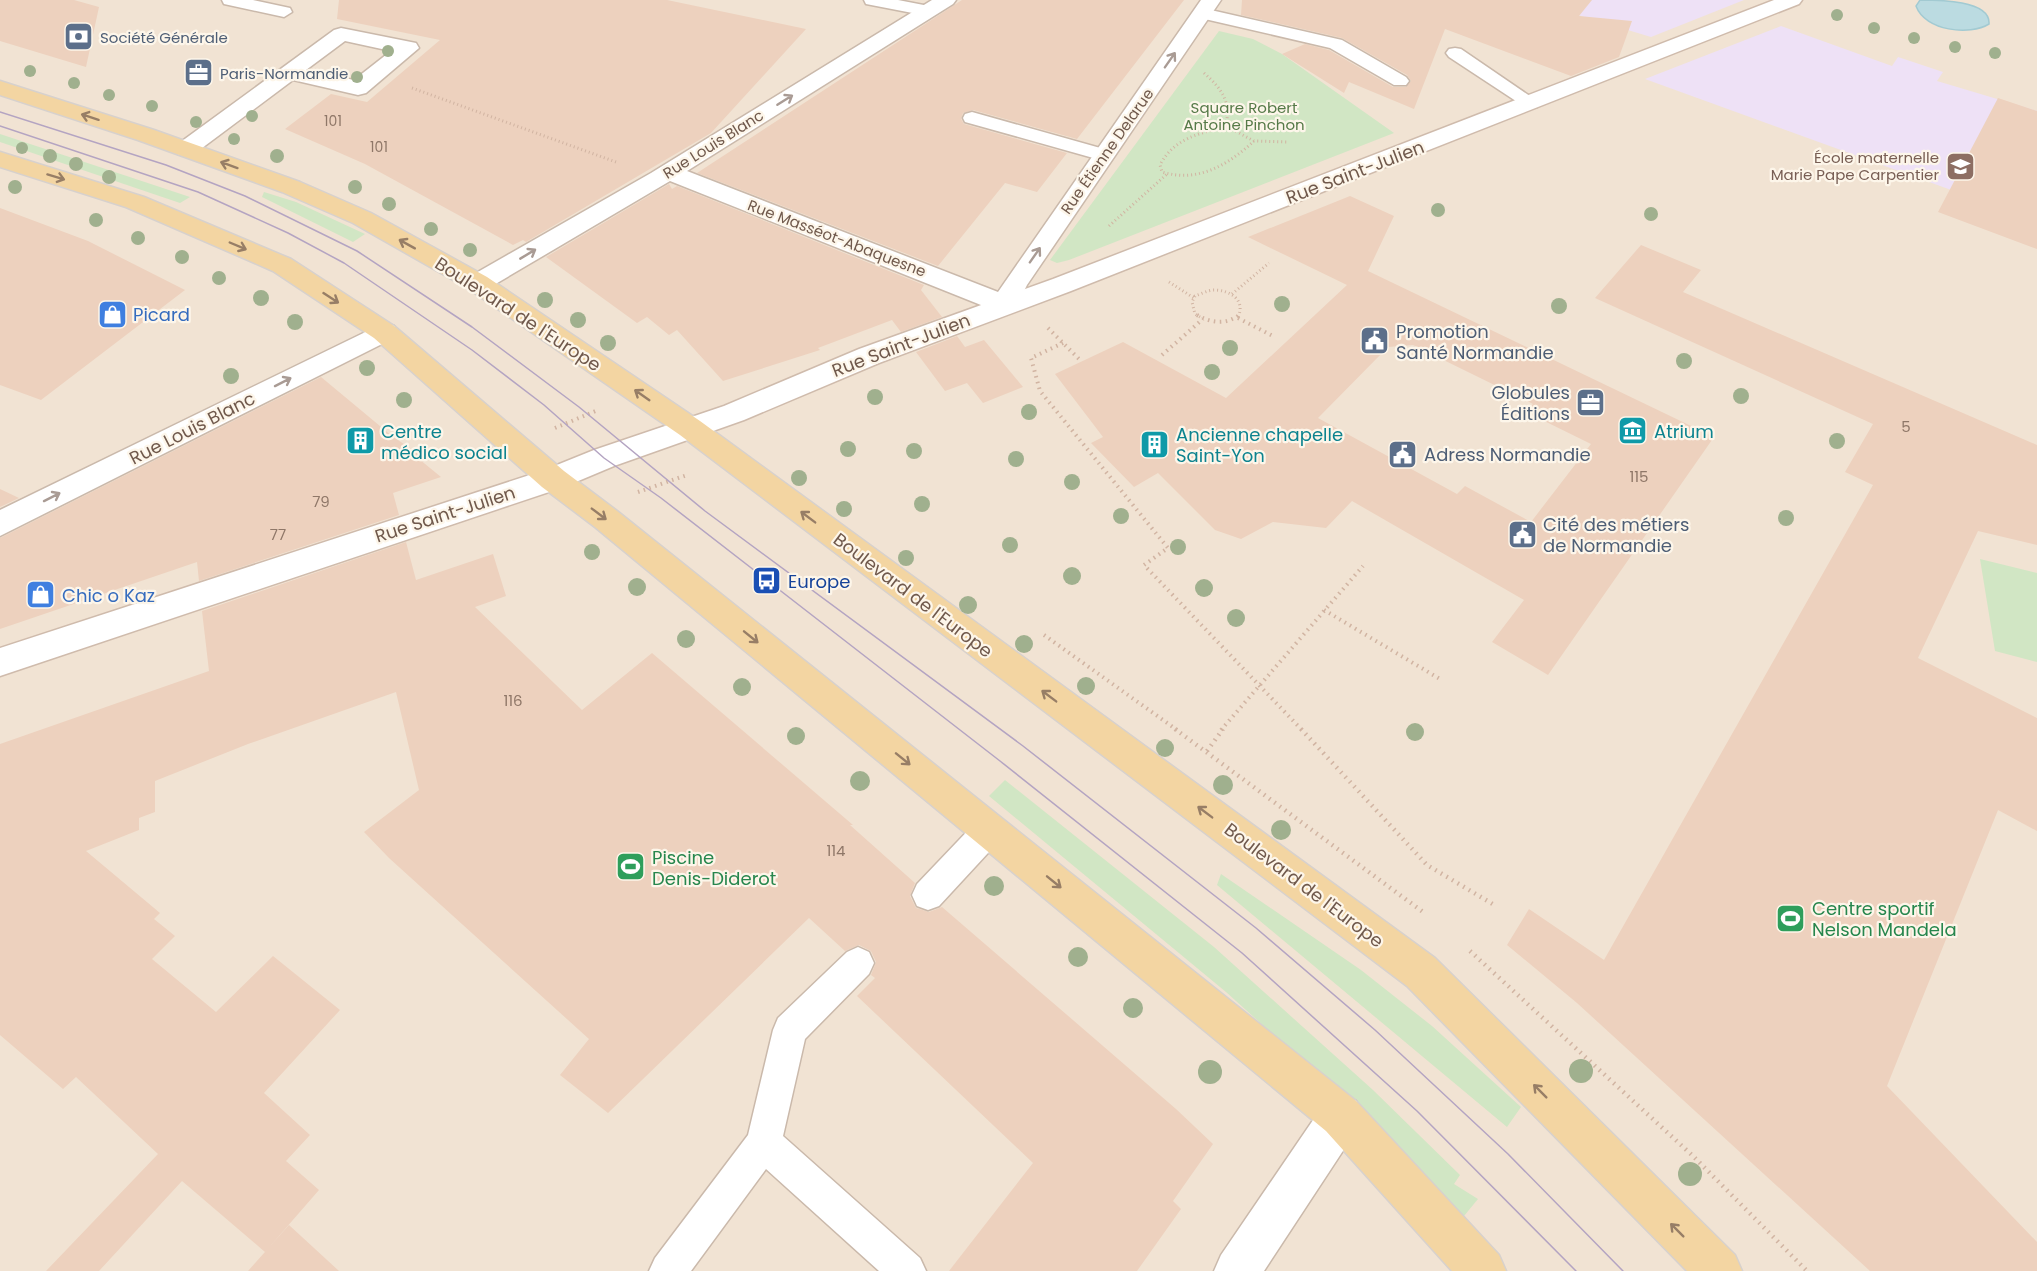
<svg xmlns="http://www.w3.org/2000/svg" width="2037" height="1271" font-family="Poppins,sans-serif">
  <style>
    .residential { fill: #f1e3d3 }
    .education { fill: #eee1f6 }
    .green { fill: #d1e6c4 }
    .water { fill: #bbdbe1; stroke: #a2cad2; stroke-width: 1.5 }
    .building { fill: #edd1be; fill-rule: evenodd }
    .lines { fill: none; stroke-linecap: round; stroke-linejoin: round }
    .lane-casing { stroke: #cab9ab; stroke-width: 3 }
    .street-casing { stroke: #cab9ab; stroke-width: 3 }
    .secondary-casing { stroke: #cfbbac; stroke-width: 3 }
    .primary-casing { stroke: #d7d1cd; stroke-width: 3 }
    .path-far2 { stroke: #d1b4a2; stroke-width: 3; stroke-dasharray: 1 3; stroke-linecap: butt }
    .path-far1 { stroke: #d1b4a2; stroke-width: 4; stroke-dasharray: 1.5 4.5; stroke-linecap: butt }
    .path { stroke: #d1b4a2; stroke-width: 4.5; stroke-dasharray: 1.5 5; stroke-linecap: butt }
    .lane { fill: #fff; fill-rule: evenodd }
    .street { fill: #fff; fill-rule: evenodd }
    .secondary { fill: #fff; fill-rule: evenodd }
    .primary { fill: #f3d5a2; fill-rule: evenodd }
    .tram { stroke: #b4a4c2; stroke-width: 1.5 }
    .tree { fill: #a0b08e }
    .oneway { stroke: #a99b94 }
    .oneway2 { stroke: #977e66 }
    .labels { text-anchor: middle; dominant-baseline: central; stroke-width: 4.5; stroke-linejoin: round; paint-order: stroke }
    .far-number-label { font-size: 14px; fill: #8f7768 }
    .far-service-label { font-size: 15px; fill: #4e5e75; stroke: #fdf6ea; text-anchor: start }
    .far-park-label { font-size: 15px; fill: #567a48; stroke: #fdf6ea }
    .far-street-label { font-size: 15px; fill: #70594c; stroke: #fdf6ea }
    .far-education-label { font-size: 15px; fill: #785e54; stroke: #fdf6ea; text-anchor: end }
    .number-label { font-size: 15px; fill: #8f7768 }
    .street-label { font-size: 18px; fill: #70594c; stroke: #fdf6ea }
    .shop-label { font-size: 18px; fill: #366cbe; stroke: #fdf6ea; text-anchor: start }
    .service-label { font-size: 18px; fill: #4e5e75; stroke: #fdf6ea; text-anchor: start }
    .culture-label { font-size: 18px; fill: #0d838f; stroke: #fdf6ea; text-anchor: start }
    .transit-label { font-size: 18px; fill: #164399; stroke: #fdf6ea; text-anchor: start }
    .leisure-label { font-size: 18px; fill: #27864d; stroke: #fdf6ea; text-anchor: start }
  </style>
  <rect width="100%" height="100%" fill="#faf1e4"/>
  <path class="residential" d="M0,0H2037V1271H0Z"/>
  <path class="education" d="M1528,0H1744L1651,37Z
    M1781,26L1892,66L1898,57L1943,72L1937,81L2037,111V221L1645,79Z"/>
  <path class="green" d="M1219,31L1253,39L1282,54L1394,133L1069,260L1057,263L1050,260Z
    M0,134L190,197L180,203L0,142Z
    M264,192L296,202L365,234L353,242L262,197Z
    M1980,559L2037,573V662L1995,651Z
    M1005,780L1214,947L1373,1090L1460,1175L1454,1184L1478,1199L1464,1216L1336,1091L1226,992L989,796Z
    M1221,874L1361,970L1432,1026L1521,1107L1507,1127L1217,885Z"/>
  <path class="water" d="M1920,0C1938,0 1991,0 1989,24C1970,36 1925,31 1916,6Z"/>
  <path class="building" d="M0,0H74L99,7L86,67L0,41Z
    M339,0H667L806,29L711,133L526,242L523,240L513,245L365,164L285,129L331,94L367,102L440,40L337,19Z
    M962,0H1184L1077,139L973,110L963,113L961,119L964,124L1067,153L1037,192L1005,183L938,266L697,173Z
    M1242,0H1592L1579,16L1632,21L1619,57L1571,76L1445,29L1414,109L1349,82L1344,93L1282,54L1305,44L1329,50L1393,87H1406L1411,81L1407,75L1342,38L1241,15Z
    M1998,98L2037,111V249L1938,212Z
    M669,184L672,189L677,186L924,285L921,290L942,317L901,332L892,320L818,348L820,350L723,381L677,330L669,335L647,317L637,323L546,257Z
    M1350,196L1394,216L1368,271L1714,437L1548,675L1492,642L1524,600L1352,501L1326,528L1273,522L1241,539L1215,530L1158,473L1134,487L1091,443L1103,437L1055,374L1123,342L1226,398L1347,285L1248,237ZM1413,345L1533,404L1526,412L1591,444L1531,522L1465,486L1457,494L1318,418L1388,347Z
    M0,208L88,241L185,290L41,400L0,385Z
    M1641,245L1701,270L1683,292L2037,445V545L1978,531L1918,658L2037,718V831L1998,810L1887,1086L2037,1242V1271H1870L1577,1003L1507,945L1529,909L1604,960L1873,485L1845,472L1873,424L1595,298Z
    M957,336L965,347L984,340L1023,387L983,403L967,383L945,391L916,352Z
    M321,377L392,436L420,455L419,459L441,477L393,493L399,515L199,581L197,562L0,629V538Z
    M0,489L19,498L0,507Z
    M406,542L416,580L493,554L506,596L475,607L582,710L652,653L853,825H850L915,883L910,896L916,908L929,912L942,907L1176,1109L1213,1144L1173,1201L1181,1209L1137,1271H949L1033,1163L857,996L875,978L871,975L876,962L871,951L859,945L845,951L809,918L608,1113L560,1075L589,1039L389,858L364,832L419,790L396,692L248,744L155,781V812L139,818V830L86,851L160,913L154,919L175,936L152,959L216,1012L273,956L340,1010L264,1093L310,1135L286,1161L319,1190L265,1252L182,1181L99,1271H46L158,1154L76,1077L63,1089L0,1035V744L209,671L202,611Z
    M289,1225L339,1271H248Z"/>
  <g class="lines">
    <defs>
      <path id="lane" d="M222,0H253L290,8L292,12L284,17L224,4Z
        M864,0H898L934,7L936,11L928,16L866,4Z
        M1202,8L1342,40L1406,77L1409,81L1406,85H1394L1330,48L1196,17L1194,13Z
        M1455,48L1461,49L1540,103L1537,107H1525L1449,57L1446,53L1449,49Z
        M972,112L1111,151L1114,155L1111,159L1104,161L965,122L963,118L965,114Z
        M989,816L1000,820L1004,830L1000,840L939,906L928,910L917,906L912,895L917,884L978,820Z
        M858,947L869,952L874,963L869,974L805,1039L783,1136L920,1258L926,1271H879L766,1169L691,1271H649L655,1258L748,1135L773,1030L778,1018L847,952Z"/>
      <path id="street" d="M932,0H956L953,4L687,171L998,292L1201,0H1221L1027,285L1014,311L1005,314L996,311L670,181L487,289L478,291L469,289L465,283L469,277L651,173Z
        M341,28L416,43L419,48L366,93L358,95L293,80L194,154L186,156L178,154L174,149L178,144L334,30ZM345,41L391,51L354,80L306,70Z
        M384,323L394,326L397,332L394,338L0,536V510Z
        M1341,1095L1356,1101L1362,1116L1356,1131L1264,1271H1214L1221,1255L1326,1101Z"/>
      <path id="secondary" d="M1774,0H1802L1799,4L1071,291L879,363L744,420L614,466L564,487L0,676V648L542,471L594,450L724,406L859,349L1053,279Z"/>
      <path id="primary" d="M0,81L154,130L300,182L371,213L487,277L700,421L1435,958L1735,1255L1742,1271H1687L1407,986L680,435L469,289L353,223L282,192L138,140L0,95Z
        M0,152L144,197L291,259L394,326L564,471L617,511L1356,1101L1499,1255L1506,1271H1452L1326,1131L595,527L542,487L374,338L273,271L126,207L0,167Z"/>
    </defs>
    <use href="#lane" class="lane-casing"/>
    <use href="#street" class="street-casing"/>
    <use href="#secondary" class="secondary-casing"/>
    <use href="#primary" class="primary-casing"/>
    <path class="path-far2" d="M1204,73C1222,89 1231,101 1226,126L1254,141L1288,142
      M412,88L616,162
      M1226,126C1199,134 1174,138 1160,165L1162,172C1198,183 1228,165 1254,141
      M1109,226L1167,174
      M1169,282L1194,298
      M1232,294L1269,263
      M1200,317L1195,314L1192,302L1195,296C1201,294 1208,290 1214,290C1230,290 1246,300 1238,317"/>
    <path class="path-far1" d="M1197,315C1211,323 1226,325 1239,315
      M1238,318L1273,336
      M1048,328L1081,361
      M1063,343L1031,358L1040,391L1168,548L1144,565L1302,730
      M1162,355L1203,319
      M555,428L598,410
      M638,492L687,475
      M1324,610L1440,679
      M1044,635L1177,730
      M1221,730L1363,566"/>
    <path class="path" d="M1175,729L1423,912
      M1301,729L1427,865L1496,906
      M1207,751L1223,729
      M1470,951L1693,1156L1807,1271"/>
    <use href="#lane" class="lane"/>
    <use href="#street" class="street"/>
    <use href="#secondary" class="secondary"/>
    <use href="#primary" class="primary"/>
    <path class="tram" d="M0,112L166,165L245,196L357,251L472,327L579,407L705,511L1023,746L1256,928L1375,1030L1508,1154L1623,1271
      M0,126L198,192L288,233L344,263L472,350L544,405L604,458L661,498L1000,761L1242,953L1417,1111L1576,1271"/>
  </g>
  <g class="tree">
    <circle cx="1837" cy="15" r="6"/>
    <circle cx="1874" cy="28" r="6"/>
    <circle cx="1914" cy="38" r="6"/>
    <circle cx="1955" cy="47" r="6"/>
    <circle cx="388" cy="51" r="6"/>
    <circle cx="1995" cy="53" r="6"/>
    <circle cx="30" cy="71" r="6"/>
    <circle cx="357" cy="77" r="6"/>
    <circle cx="74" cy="83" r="6"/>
    <circle cx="109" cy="95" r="6"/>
    <circle cx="152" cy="106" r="6"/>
    <circle cx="252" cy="116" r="6"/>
    <circle cx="196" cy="122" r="6"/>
    <circle cx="234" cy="139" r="6"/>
    <circle cx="22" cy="148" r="6"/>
    <circle cx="50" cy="156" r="7"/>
    <circle cx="277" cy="156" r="7"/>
    <circle cx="76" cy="164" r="7"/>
    <circle cx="109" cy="177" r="7"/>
    <circle cx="15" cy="187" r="7"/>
    <circle cx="355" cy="187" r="7"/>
    <circle cx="389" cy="204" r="7"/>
    <circle cx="1438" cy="210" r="7"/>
    <circle cx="1651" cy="214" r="7"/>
    <circle cx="96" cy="220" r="7"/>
    <circle cx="431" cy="229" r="7"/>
    <circle cx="138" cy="238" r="7"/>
    <circle cx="470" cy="250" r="7"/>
    <circle cx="182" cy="257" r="7"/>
    <circle cx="219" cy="278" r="7"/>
    <circle cx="261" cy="298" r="8"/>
    <circle cx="545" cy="300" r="8"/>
    <circle cx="1282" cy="304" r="8"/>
    <circle cx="1559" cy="306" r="8"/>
    <circle cx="578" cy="320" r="8"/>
    <circle cx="295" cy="322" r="8"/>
    <circle cx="608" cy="343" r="8"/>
    <circle cx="1230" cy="348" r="8"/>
    <circle cx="1684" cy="361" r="8"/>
    <circle cx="367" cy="368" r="8"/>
    <circle cx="1212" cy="372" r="8"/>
    <circle cx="231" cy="376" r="8"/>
    <circle cx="1741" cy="396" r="8"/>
    <circle cx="875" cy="397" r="8"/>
    <circle cx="404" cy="400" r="8"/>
    <circle cx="1029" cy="412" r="8"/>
    <circle cx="1837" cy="441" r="8"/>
    <circle cx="848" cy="449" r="8"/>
    <circle cx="914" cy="451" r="8"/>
    <circle cx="1016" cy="459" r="8"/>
    <circle cx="799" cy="478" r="8"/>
    <circle cx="1072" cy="482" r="8"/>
    <circle cx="922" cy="504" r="8"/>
    <circle cx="844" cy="509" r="8"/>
    <circle cx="1121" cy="516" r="8"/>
    <circle cx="1786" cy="518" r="8"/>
    <circle cx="1010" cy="545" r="8"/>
    <circle cx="1178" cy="547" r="8"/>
    <circle cx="592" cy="552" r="8"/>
    <circle cx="906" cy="558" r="8"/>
    <circle cx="1072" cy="576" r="9"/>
    <circle cx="637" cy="587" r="9"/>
    <circle cx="1204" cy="588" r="9"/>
    <circle cx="968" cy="605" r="9"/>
    <circle cx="1236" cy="618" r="9"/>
    <circle cx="686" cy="639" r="9"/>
    <circle cx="1024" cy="644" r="9"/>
    <circle cx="1086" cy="686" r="9"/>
    <circle cx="742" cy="687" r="9"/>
    <circle cx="1415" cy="732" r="9"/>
    <circle cx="796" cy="736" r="9"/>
    <circle cx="1165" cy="748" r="9"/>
    <circle cx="860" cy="781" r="10"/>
    <circle cx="1223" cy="785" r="10"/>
    <circle cx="1281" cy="830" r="10"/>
    <circle cx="994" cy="886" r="10"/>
    <circle cx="1078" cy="957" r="10"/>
    <circle cx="1133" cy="1008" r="10"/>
    <circle cx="1581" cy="1071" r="12"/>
    <circle cx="1210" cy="1072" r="12"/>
    <circle cx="1690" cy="1174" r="12"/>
  </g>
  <defs><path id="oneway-shaft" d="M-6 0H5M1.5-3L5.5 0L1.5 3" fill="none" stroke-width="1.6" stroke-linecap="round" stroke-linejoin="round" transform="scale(1.5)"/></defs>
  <g class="oneway">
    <use href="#oneway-shaft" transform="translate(1170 60) rotate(-55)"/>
    <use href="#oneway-shaft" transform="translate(785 100) rotate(-32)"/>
    <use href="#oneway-shaft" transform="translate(528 254) rotate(-31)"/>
    <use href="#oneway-shaft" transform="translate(1035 255) rotate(-55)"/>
    <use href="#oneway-shaft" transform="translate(283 382) rotate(-27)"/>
    <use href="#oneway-shaft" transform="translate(52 497) rotate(-27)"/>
  </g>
  <g class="oneway2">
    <use href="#oneway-shaft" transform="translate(90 117) rotate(-162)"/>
    <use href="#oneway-shaft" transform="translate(229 165) rotate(-160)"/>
    <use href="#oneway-shaft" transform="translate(56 177) rotate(17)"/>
    <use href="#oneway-shaft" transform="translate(407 244) rotate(-151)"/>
    <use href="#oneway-shaft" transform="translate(238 246) rotate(23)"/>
    <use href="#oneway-shaft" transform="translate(331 298) rotate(33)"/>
    <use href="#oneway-shaft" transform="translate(642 395) rotate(-145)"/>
    <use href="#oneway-shaft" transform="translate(599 514) rotate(37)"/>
    <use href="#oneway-shaft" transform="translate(808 517) rotate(-143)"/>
    <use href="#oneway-shaft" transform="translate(751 637) rotate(39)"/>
    <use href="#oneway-shaft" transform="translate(1049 696) rotate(-143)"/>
    <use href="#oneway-shaft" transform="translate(903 759) rotate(39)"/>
    <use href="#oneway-shaft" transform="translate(1205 812) rotate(-143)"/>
    <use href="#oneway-shaft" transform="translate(1054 882) rotate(39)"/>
    <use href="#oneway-shaft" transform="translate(1540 1091) rotate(-135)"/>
    <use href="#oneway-shaft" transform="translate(1677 1230) rotate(-135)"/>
  </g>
  <defs>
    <symbol id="bank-square" viewBox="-11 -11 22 22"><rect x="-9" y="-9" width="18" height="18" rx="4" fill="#5c6f8a" stroke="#fdf6ea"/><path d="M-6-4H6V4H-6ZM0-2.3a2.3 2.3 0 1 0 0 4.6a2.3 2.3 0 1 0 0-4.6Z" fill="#fff"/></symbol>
    <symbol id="office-square" viewBox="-11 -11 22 22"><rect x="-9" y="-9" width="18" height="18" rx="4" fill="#5c6f8a" stroke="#fdf6ea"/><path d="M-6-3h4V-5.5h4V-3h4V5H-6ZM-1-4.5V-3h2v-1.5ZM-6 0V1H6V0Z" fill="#fff"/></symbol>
    <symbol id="school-square" viewBox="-11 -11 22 22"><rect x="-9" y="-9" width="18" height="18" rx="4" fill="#8d6e63" stroke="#fdf6ea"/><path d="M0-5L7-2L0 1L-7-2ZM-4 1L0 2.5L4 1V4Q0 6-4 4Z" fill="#fff"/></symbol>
    <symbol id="shop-square" viewBox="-11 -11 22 22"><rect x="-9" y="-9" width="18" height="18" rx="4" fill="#3f7fe0" stroke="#fdf6ea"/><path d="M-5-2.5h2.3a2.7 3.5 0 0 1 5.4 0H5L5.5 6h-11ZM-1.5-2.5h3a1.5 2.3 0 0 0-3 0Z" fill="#fff"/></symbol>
    <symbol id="civic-square" viewBox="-11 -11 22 22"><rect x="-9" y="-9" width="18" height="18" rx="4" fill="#5c6f8a" stroke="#fdf6ea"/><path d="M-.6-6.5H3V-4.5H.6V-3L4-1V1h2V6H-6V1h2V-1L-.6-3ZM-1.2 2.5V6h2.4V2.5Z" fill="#fff"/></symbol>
    <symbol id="museum-square" viewBox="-11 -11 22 22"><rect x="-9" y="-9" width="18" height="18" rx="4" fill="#0f9aa8" stroke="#fdf6ea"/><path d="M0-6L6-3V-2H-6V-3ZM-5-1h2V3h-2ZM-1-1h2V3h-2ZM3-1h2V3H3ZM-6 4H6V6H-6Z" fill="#fff"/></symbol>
    <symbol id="building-square" viewBox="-11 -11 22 22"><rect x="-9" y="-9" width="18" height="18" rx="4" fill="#0f9aa8" stroke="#fdf6ea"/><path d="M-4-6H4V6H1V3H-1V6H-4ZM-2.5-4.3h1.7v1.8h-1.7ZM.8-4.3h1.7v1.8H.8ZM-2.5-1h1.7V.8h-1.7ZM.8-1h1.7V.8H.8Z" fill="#fff"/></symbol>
    <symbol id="bus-square" viewBox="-11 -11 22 22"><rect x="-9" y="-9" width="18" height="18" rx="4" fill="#1a4fb4" stroke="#fdf6ea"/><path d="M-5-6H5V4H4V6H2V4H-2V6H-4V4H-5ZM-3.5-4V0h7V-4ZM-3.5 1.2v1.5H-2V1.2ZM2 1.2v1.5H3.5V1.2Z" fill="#fff"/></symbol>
    <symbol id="stadium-square" viewBox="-11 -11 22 22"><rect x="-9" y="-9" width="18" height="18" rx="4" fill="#2e9e5b" stroke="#fdf6ea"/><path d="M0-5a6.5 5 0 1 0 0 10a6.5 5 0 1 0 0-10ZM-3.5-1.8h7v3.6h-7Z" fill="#fff"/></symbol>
  </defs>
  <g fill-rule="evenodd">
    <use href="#bank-square" x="62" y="20" width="33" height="33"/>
    <use href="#office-square" x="182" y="56" width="33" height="33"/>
    <use href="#school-square" x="1944" y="150" width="33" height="33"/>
    <use href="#shop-square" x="96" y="298" width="33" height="33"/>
    <use href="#civic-square" x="1358" y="324" width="33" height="33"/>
    <use href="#office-square" x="1574" y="386" width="33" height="33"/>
    <use href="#museum-square" x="1616" y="414" width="33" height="33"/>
    <use href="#building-square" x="344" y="424" width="33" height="33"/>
    <use href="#building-square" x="1138" y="428" width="33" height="33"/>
    <use href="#civic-square" x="1386" y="438" width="33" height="33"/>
    <use href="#civic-square" x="1506" y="518" width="33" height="33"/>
    <use href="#bus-square" x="750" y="564" width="33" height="33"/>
    <use href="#shop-square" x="24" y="578" width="33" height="33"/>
    <use href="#stadium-square" x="614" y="850" width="33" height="33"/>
    <use href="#stadium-square" x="1774" y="902" width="33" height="33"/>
  </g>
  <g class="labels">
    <g class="far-number-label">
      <text x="333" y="121">101</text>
      <text x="379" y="147">101</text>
    </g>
    <g class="far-service-label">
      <text x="100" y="37">Société Générale</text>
      <text x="220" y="73">Paris-Normandie</text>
    </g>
    <g class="far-park-label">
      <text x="1244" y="107">Square Robert<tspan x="1244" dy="17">Antoine Pinchon</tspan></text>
    </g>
    <g class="far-street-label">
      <text transform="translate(713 144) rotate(-32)">Rue Louis Blanc</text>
      <text transform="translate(1107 151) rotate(-55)">Rue Étienne Delarue</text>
      <text transform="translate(837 238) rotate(21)">Rue Masséot-Abaquesne</text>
    </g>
    <g class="far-education-label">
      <text x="1939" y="157">École maternelle<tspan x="1939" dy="17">Marie Pape Carpentier</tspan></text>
    </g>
    <g class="number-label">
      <text x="1906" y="426">5</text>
      <text x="1639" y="476">115</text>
      <text x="321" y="501">79</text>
      <text x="278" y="534">77</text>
      <text x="513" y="700">116</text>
      <text x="836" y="850">114</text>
    </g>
    <g class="street-label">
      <text transform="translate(1355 172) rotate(-21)">Rue Saint-Julien</text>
      <text transform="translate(518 314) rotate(33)">Boulevard de l'Europe</text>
      <text transform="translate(901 345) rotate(-21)">Rue Saint-Julien</text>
      <text transform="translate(192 428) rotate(-27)">Rue Louis Blanc</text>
      <text transform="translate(445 514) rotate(-18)">Rue Saint-Julien</text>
      <text transform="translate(913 595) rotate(37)">Boulevard de l'Europe</text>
      <text transform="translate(1304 885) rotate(37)">Boulevard de l'Europe</text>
    </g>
    <g class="shop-label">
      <text x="133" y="314">Picard</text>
      <text x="62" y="595">Chic o Kaz</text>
    </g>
    <g class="service-label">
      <text x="1396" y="331">Promotion<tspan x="1396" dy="21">Santé Normandie</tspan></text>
      <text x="1570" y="392" text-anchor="end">Globules<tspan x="1570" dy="21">Éditions</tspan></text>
      <text x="1424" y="454">Adress Normandie</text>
      <text x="1543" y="524">Cité des métiers<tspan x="1543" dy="21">de Normandie</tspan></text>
    </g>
    <g class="culture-label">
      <text x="381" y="431">Centre<tspan x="381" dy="21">médico social</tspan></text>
      <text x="1654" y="431">Atrium</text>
      <text x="1176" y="434">Ancienne chapelle<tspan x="1176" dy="21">Saint-Yon</tspan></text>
    </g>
    <g class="transit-label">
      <text x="788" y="581">Europe</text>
    </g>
    <g class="leisure-label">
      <text x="652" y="857">Piscine<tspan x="652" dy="21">Denis-Diderot</tspan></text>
      <text x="1812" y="908">Centre sportif<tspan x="1812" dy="21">Nelson Mandela</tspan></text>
    </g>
  </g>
</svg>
